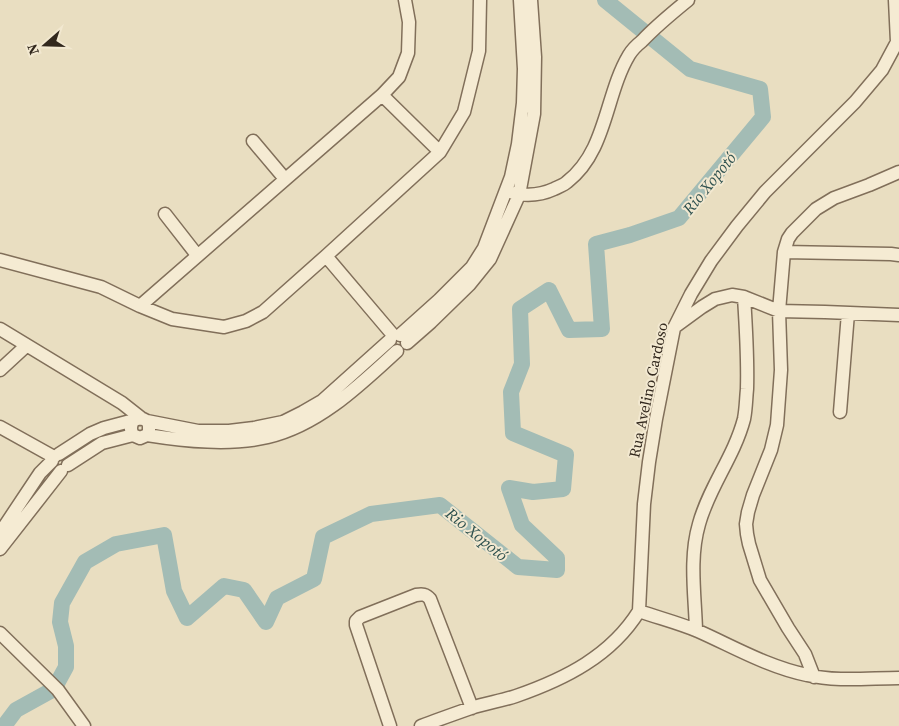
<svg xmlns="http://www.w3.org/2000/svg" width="899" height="726" font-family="'Source Serif 4',serif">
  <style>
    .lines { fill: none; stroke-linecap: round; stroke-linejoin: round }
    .river { stroke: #a3bcb5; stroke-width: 16 }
    .minor-casing { stroke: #816f5a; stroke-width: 15 }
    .minor { stroke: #f5ebd3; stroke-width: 12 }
    .labels { text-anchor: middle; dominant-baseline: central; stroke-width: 4; stroke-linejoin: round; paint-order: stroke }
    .street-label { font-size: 15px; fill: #32281d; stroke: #f2e8d0 }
    .water-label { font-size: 16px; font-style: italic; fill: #2e514f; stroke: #f2e8d0 }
  </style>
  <rect width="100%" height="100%" fill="#e9dec1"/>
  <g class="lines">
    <path class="river" d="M4,726L16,710L54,689L66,667V646L60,622L62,603L85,562L116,544L164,535L174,591L187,618L224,586L244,590L266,622L277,598L314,579L323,537L371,514L440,505L518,567L557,570V558L522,525L509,488L533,492L563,489L566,455L513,433L511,392L522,364L520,309L549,290L569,330L602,329L596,244L630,235L679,218L763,117L760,89L690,69L605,0"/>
    <defs>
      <path id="minor" d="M382,95L440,152
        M253,141L285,179
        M513,193C527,196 541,195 554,189C558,187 564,185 567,182C607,151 605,95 629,55C632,50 637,45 642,41C656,26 672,13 688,0
        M165,214L197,255
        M784,252L891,254L899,255
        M326,256L393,335
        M0,260L101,287L140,306L172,319L224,327L246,321L263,312L326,256L440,152L464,112L479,51L480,0
        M140,306L382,95L399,77L408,53L409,22L405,0
        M676,326L702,307L715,299L732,295L744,297L779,311L825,312L899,315
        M0,329L122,403L141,418L147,421L149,425V432L147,435L140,438L133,435C130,430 130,425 134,420L141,418
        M400,335L439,300L472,267L484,248L511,177L518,144L523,103L524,69L520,0
        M407,343L431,322L469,285L490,259L519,195L534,114L535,57L531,0
        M0,370L26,346
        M840,412L848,313
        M147,421L198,431H229L254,428L283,422L303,412L322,401L390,340
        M0,427L54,457
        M147,435C185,441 230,446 268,437C319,425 360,385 397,351
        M59,454L90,434L104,428L134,420
        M68,465L102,443L133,435
        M0,533L40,473L52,461
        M0,549L61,471
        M639,611C659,618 679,623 698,631C734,647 768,667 807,675C836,682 870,678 899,678
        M696,630C695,595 689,558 699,524C709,487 734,457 744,419C746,409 746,399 747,389C748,358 746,328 744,297
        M0,633L58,690L84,726
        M814,677L805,654L788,628L760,580L749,544L747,534L746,524L748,512L753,495L771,450L777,425L781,370L779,311L784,252L788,239L792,233L816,209L834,198L869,185L899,172
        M390,726L356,625V621L360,617L416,595C422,594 426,594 430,599L472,708
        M421,726C437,720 454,714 471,708C486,703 501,701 516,696C565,679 611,656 639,611L644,504L649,462L656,419L674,328L691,294L711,261L737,226L765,192L855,102L882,70L897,42L895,0"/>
    </defs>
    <use href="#minor" class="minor-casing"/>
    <use href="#minor" class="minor"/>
  </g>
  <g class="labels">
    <g class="street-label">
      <text transform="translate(648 390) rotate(-78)">Rua Avelino Cardoso</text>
    </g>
    <g class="water-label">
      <text transform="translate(709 183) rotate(-51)">Rio Xopotó</text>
      <text transform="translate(477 534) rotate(39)">Rio Xopotó</text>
    </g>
  </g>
  <g transform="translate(45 45) rotate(250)" stroke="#f2e8d0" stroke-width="4" paint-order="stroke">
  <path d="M0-4L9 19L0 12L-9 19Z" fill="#32281d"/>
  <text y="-8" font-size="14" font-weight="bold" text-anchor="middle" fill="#32281d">N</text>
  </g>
</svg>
